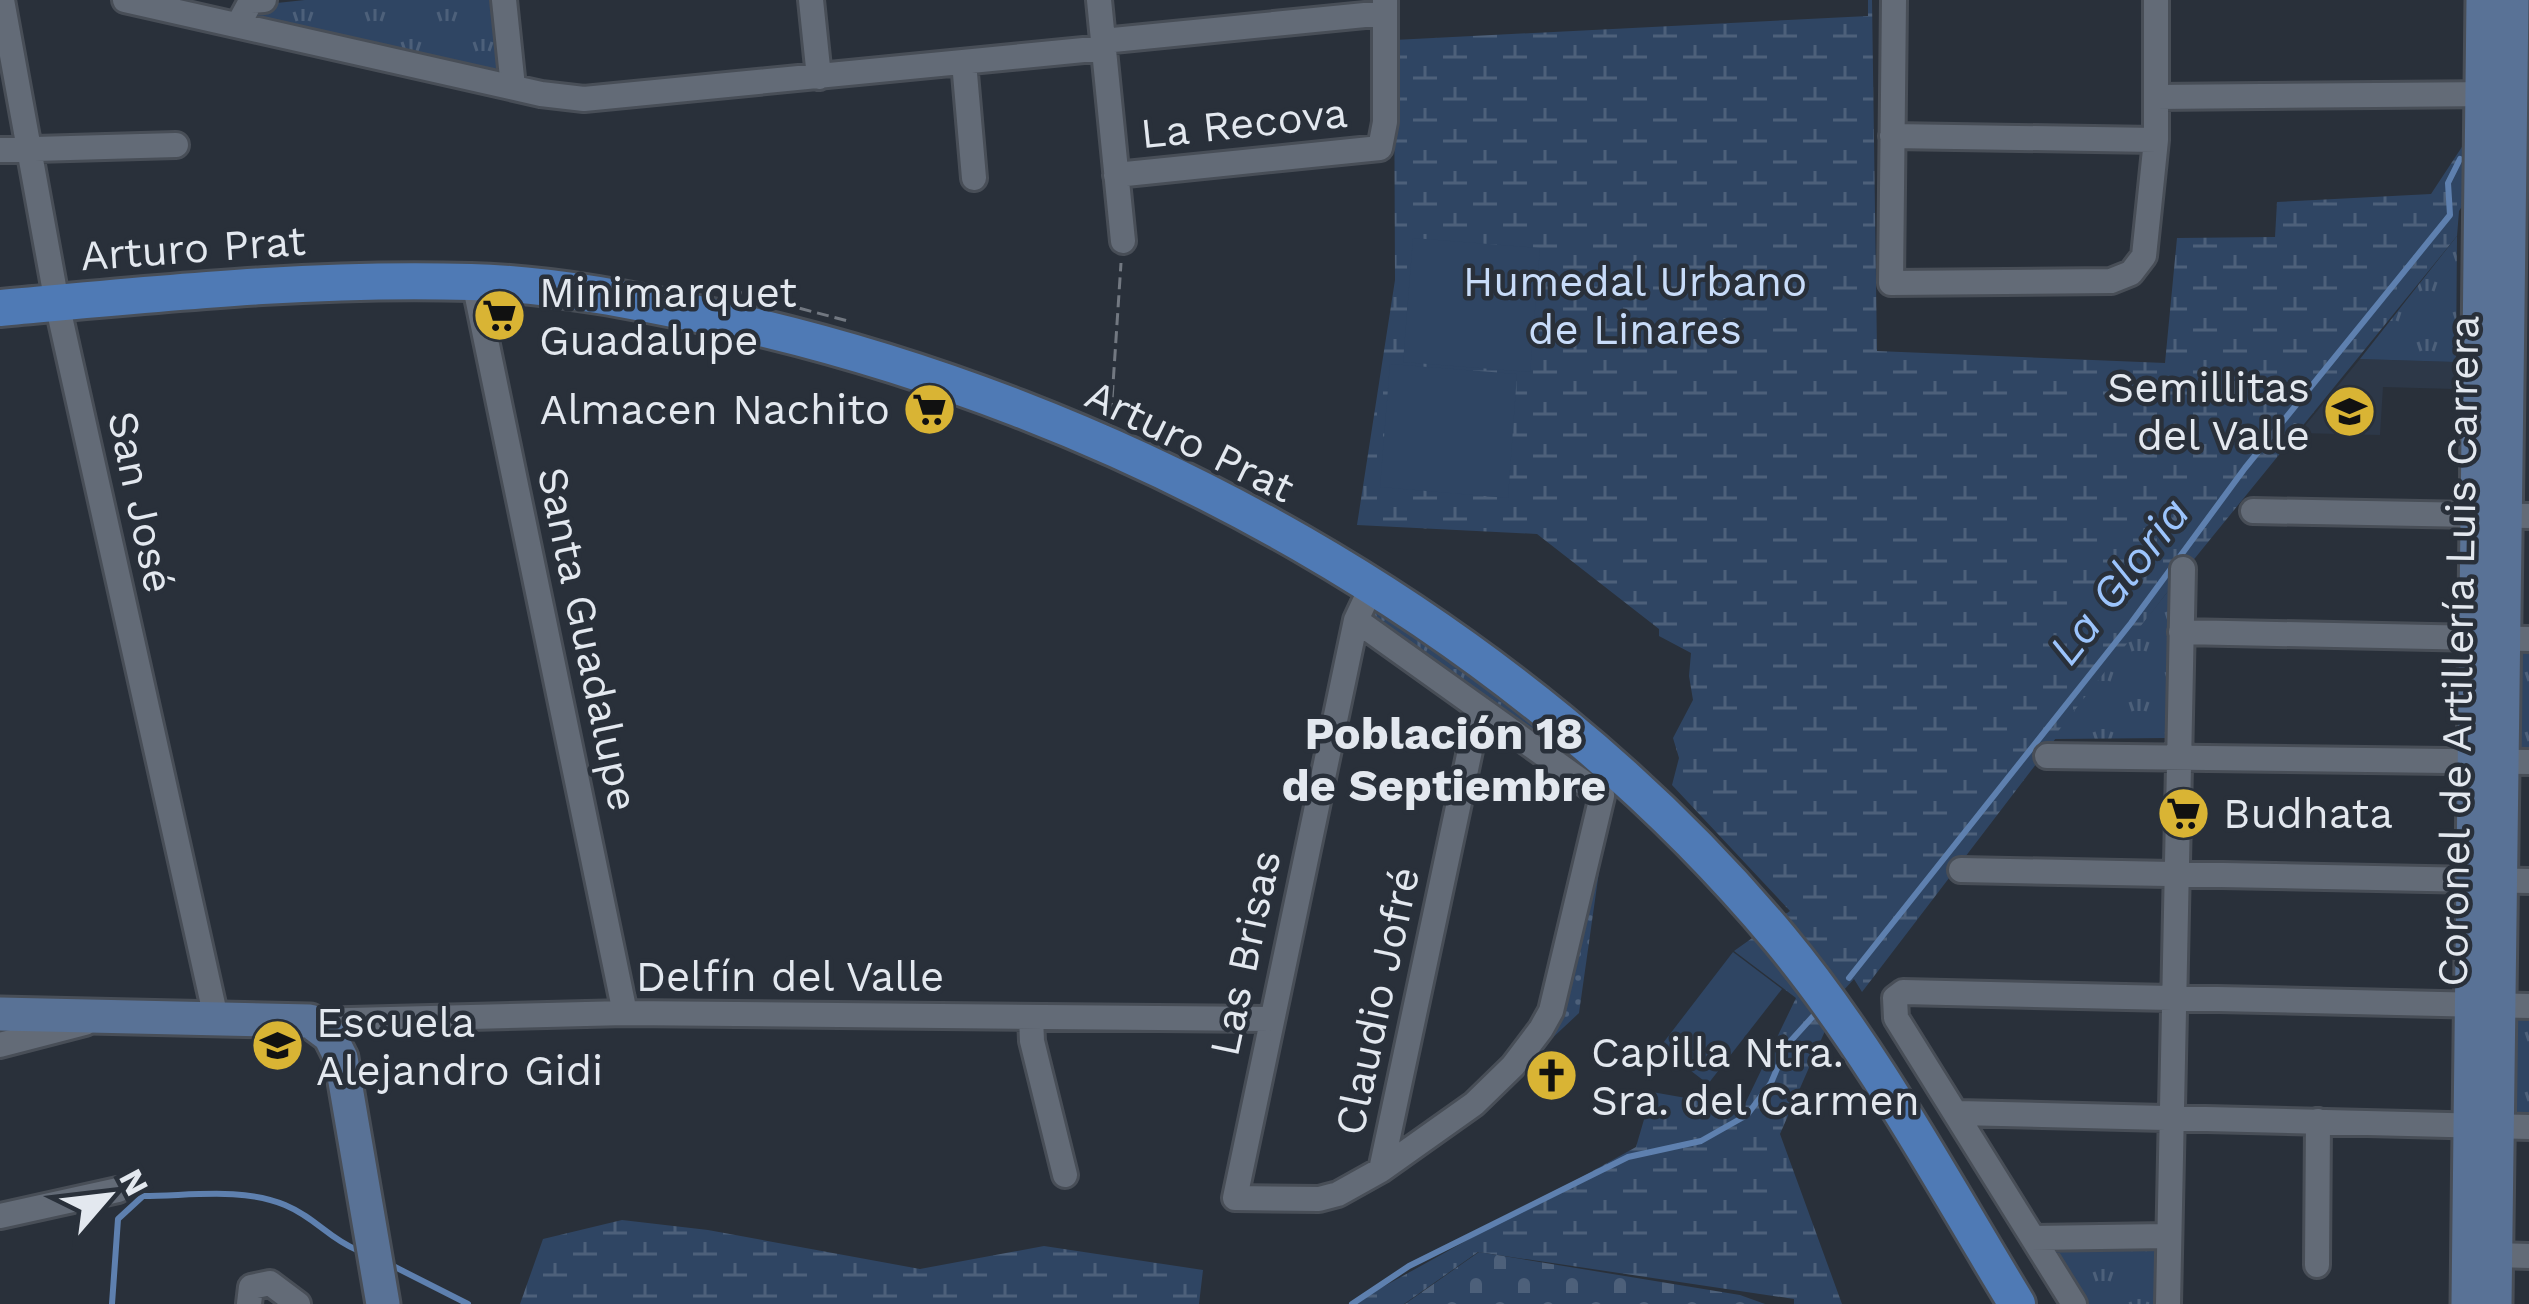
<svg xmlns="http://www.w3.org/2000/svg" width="2529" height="1304" font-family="'Work Sans',sans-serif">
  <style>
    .built { fill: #2d3848 }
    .grass { fill: url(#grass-dots) }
    .wetland { fill: url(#wetland-marsh) }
    .cemetery { fill: url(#cemetery-stones) }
    .park { fill: url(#park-tufts) }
    .pitch { fill: #2f4563 }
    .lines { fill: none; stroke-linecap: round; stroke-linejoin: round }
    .stream { stroke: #5e80af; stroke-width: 6 }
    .street-casing { stroke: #484e57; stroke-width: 30 }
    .secondary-casing { stroke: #484e57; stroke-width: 39 }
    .primary-casing { stroke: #484e57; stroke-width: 42 }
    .path { stroke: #727881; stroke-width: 3; stroke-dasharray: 12 6; stroke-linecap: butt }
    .street { stroke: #636b77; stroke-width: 24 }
    .secondary { stroke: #597296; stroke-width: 33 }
    .primary { stroke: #4f7ab5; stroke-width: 36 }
    .labels { text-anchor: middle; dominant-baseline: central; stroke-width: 9; stroke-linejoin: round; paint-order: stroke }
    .street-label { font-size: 42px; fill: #e3e8ef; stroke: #29303a }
    .park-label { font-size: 42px; fill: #c8dcf9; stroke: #29303a }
    .poi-label { font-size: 42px; fill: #e3e8ef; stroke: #29303a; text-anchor: start }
    .water-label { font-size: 45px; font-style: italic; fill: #9cc4fc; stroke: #29303a }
    .neighbourhood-label { font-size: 45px; font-weight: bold; fill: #e3e8ef; stroke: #29303a }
  </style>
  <defs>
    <pattern id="grass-dots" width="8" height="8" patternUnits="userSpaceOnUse" patternTransform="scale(3)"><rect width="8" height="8" fill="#2f4563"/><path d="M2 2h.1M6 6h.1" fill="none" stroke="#4d607a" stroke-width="1.8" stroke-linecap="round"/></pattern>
    <pattern id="wetland-marsh" width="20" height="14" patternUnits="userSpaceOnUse" patternTransform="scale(3)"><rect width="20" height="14" fill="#2f4563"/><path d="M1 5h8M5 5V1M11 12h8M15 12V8" fill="none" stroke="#4d607a"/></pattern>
    <pattern id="cemetery-stones" width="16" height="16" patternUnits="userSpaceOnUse" patternTransform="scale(3)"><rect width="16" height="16" fill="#2f4563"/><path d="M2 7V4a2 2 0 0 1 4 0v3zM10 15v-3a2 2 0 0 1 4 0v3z" fill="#4d607a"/></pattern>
    <pattern id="park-tufts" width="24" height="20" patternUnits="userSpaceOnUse" patternTransform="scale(3)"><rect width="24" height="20" fill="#2f4563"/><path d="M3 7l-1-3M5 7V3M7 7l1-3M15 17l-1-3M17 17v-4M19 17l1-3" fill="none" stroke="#4d607a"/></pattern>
  </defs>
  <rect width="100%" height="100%" fill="#29303a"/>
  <path class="built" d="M2360,359L2456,362L2454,389L2383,387L2380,435L2299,433Z"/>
  <path class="grass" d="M1607,815L1579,1013L1484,1102L1531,1050Z"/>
  <path class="wetland" d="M1868,0H1872L1877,351L2165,363L2177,238L2275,237L2277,202L2431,194L2529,45V101L2459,211L2457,236L2169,590L1862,992L1854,979L1842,992L1780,1134L1842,1304H1794V1299L1478,1252L1404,1304H1352L1636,1147L1652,1092L1743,1108L1796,998L1734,951L1790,911L1672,785L1679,758L1673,738L1693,700L1689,676L1691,653L1659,636V629L1537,534L1357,525L1395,280L1394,40L1868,16Z
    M622,1220L708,1230L920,1269L1044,1246L1203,1270L1199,1304H520L543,1239Z"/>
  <path class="cemetery" d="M1479,1252L1740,1295L1765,1304H1405Z"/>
  <path class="park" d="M305,0H491L500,76L257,16L258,5Z
    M2457,236L2456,362L2360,359Z
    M2169,590L2167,738L2052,739Z
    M1373,608L1510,697L1605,777L1599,783L1368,620Z
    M2519,649H2529V751H2517Z
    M2514,1017H2529V1115H2514Z
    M2158,1248L2156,1304H2078L2044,1249Z"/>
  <path class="pitch" d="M1413,238L1540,248L1530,372L1403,362Z
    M1390,364L1517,374L1508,498L1380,487Z
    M1733,952L1782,989L1708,1084L1660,1047Z"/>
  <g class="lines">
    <path class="stream" d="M1849,978L2131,623L2245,468L2450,215L2448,183L2460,159
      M393,1266L468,1304
      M112,1304L118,1219L143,1196C189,1196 242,1187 285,1205C316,1218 328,1238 357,1250
      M1352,1304L1409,1266L1628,1157L1701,1141L1747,1115L1771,1083L1787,1045L1816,1013"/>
    <defs>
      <path id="street" d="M2,0L57,303L216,1018
        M125,0L541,94L584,99L1104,48
        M504,0L513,87
        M811,0L819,77
        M1099,0L1123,241
        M1894,0L1891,283L2111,281L2131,273L2144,256L2156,140V0
        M238,25L251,1L264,0
        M1103,41L1385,13
        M964,62L974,178
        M2156,97L2496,94
        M1892,136L2156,140
        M0,150L176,145
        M1116,175L1380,148L1385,122V0
        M474,282L625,1013
        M2253,511L2529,516
        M1356,620L1602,796L1551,1011L1541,1029L1513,1066L1474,1104L1381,1170L1338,1194L1319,1199L1235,1198L1356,620L1372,586
        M2181,632L2529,639
        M2047,756L2529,762
        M1961,870L2529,881
        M1031,1017L1032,1041L1065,1175
        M310,1021L625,1013L1270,1019
        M0,1045L85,1023
        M1958,1113L2529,1127
        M1381,1170L1479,708
        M0,1216L118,1190
        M2033,1238L2168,1236
        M2496,1255L2529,1256
        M2317,1265L2318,1121
        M249,1304L251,1287L270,1283L298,1304
        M2074,1304L1896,1018L1895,998L1903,992L2529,1006
        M2168,1304L2183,569"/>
      <path id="secondary" d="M0,1014L310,1021L330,1036L341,1058L383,1304
        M2468,1304L2483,0
        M2495,1304L2512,0"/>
      <path id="primary" d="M0,308C156,294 314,277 471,282C555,284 641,302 722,319C1120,406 1518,625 1780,939C1872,1050 1942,1181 2017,1304"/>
    </defs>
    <use href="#street" class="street-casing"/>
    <use href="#secondary" class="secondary-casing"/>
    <use href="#primary" class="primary-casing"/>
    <path class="path" d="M730,290L848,321
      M1111,415L1121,263"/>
    <use href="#street" class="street"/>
    <use href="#secondary" class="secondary"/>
    <use href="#primary" class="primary"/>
  </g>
  <defs>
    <symbol id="supermarket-disc" viewBox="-11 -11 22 22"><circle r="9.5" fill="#d9b434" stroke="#29303a"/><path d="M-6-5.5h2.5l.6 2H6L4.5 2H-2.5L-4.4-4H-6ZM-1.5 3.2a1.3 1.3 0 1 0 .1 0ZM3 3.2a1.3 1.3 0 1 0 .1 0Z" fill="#111"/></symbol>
    <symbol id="school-disc" viewBox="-11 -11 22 22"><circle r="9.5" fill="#d9b434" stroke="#29303a"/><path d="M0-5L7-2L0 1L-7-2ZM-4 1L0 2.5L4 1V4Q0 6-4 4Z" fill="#111"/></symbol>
    <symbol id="church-disc" viewBox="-11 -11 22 22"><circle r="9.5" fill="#d9b434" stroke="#29303a"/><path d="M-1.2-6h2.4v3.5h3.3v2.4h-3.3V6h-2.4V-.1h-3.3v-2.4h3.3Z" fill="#111"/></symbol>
  </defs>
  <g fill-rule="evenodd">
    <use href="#supermarket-disc" x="470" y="286" width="59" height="59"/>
    <use href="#supermarket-disc" x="900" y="380" width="59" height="59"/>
    <use href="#school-disc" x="2320" y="382" width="59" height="59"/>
    <use href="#supermarket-disc" x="2154" y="784" width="59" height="59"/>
    <use href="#school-disc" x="248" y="1016" width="59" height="59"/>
    <use href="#church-disc" x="1522" y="1046" width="59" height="59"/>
  </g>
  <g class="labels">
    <g class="street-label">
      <text transform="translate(1244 123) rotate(-6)">La Recova</text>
      <text transform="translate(193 248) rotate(-4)">Arturo Prat</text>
      <text transform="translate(1190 441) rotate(26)">Arturo Prat</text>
      <text transform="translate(141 502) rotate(78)">San José</text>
      <text transform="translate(588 639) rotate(78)">Santa Guadalupe</text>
      <text transform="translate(2458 651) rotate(-89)">Coronel de Artillería Luis Carrera</text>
      <text transform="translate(1245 953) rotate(-78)">Las Brisas</text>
      <text x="790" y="976">Delfín del Valle</text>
      <text transform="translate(1377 1001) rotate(-78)">Claudio Jofré</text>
    </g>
    <g class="park-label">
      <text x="1635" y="281">Humedal Urbano<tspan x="1635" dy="48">de Linares</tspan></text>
    </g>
    <g class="poi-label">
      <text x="539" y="292">Minimarquet<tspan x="539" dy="48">Guadalupe</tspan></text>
      <text x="2310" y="387" text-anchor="end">Semillitas<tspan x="2310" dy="48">del Valle</tspan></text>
      <text x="890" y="409" text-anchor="end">Almacen Nachito</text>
      <text x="2223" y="813">Budhata</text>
      <text x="316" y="1022">Escuela<tspan x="316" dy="48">Alejandro Gidi</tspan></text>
      <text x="1591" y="1052">Capilla Ntra.<tspan x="1591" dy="48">Sra. del Carmen</tspan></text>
    </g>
    <g class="water-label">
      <text transform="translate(2119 581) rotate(-52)">La Gloria</text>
    </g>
    <g class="neighbourhood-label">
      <text x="1444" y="733">Población 18<tspan x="1444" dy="52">de Septiembre</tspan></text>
    </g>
  </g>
  <g transform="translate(108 1196) rotate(62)" stroke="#29303a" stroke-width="9" paint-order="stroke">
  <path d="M0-9L21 45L0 30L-21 45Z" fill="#e3e8ef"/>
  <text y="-18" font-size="33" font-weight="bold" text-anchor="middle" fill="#e3e8ef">N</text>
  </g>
</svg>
